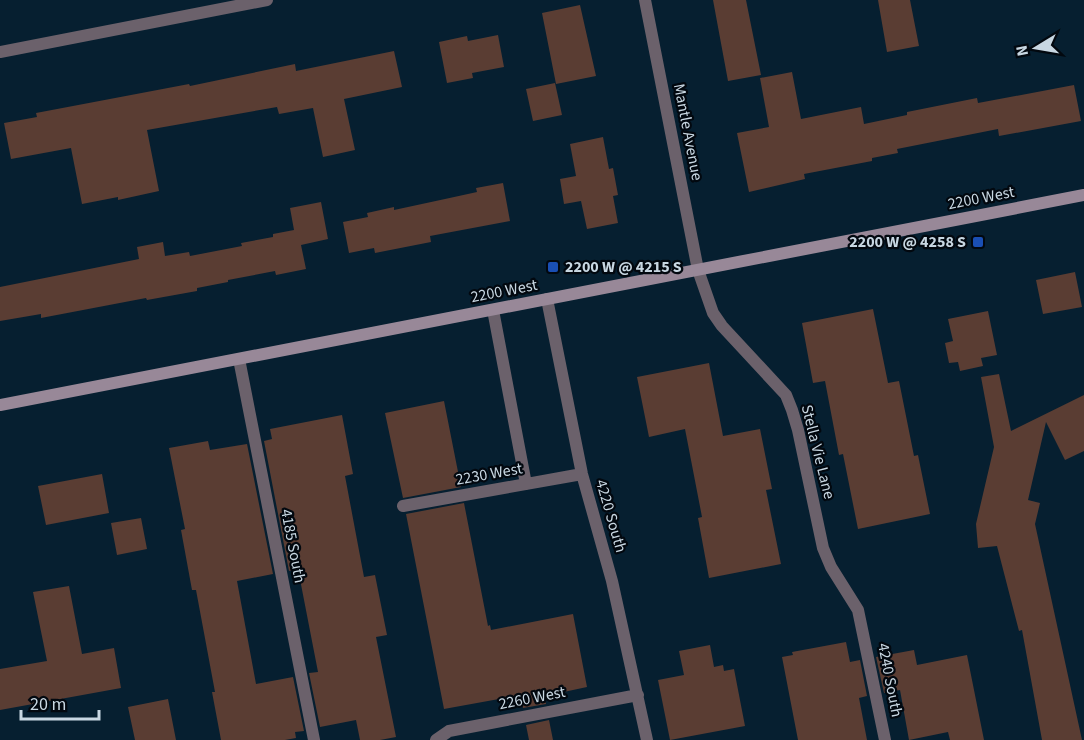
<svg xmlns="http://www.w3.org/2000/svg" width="1084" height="740" font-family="'Source Sans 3',sans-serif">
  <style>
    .building { fill: #5a3d33 }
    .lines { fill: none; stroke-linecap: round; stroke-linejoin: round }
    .street { stroke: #6b616b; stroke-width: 12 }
    .secondary { stroke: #988898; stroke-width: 12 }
    .transit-dot { fill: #1a4fb4; stroke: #02080f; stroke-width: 2 }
    .labels { text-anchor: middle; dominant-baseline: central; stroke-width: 4.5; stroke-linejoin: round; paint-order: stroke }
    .street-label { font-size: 16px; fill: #c8d7e2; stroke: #02080f }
    .poi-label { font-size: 16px; font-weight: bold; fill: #c8d7e2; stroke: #02080f; text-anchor: end }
  </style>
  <rect width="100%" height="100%" fill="#061f30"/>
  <path class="building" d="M713,0H746L761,75L728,81Z
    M878,0H910L919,46L887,52Z
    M580,5L596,76L556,84L542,13Z
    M498,35L504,67L472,73L473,78L447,83L439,42L467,36L468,41Z
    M394,51L402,87L344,99L355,150L323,157L313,108L279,114L277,107L147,130L159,191L118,200V197L82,204L71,148L11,159L4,123L37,117L36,113L189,84L190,86L295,64L296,71Z
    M792,72L801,119L861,107L864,124L907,115V112L977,98L978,103L1074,85L1081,121L999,136L998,129L897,149L898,153L872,158V161L804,174L805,179L749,192L737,133L769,127L760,78Z
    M555,83L562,115L533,121L526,89Z
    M603,137L609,169L613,168L618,195L613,196L618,223L587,229L581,201L564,204L560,179L576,176L570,144Z
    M503,183L510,221L430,236L431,242L375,253L374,248L349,253L343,222L368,217L367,213L394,207V210L445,199L477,192L476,188Z
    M321,202L328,239L301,245L306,269L276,275L275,271L228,280V282L197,288V291L147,300L146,298L41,318V314L0,321V287L139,259L137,247L163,242L165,256L189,252L190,256L242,246L241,243L273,237V234L294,230L290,208Z
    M1075,272L1082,307L1043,314L1036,280Z
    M873,309L888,383L899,381L914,456L918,455L930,514L858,529L843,454L839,455L825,381L813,383L802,323Z
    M988,311L997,355L981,358L983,366L960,371L958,362L949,363L945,343L953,341L948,319Z
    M709,363L723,436L760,429L772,489L766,490L781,564L709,578L698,518L702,517L685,429L649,437L637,377Z
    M999,374L1011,431L1084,395V451L1065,460L1046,422L1028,500L1040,503L1035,524L1082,740H1042L1022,630L1019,631L997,546L978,548L976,524L994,447L981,377Z
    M444,401L461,487L403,498L385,413Z
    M342,415L353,474L345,476L364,577L375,575L387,635L376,637L396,737L380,740H360L356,720L320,727L309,673L318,672L298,569L289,571L264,441L272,439L270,429Z
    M208,441L210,450L247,444L273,574L237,581L256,684L293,677L304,731L295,732L296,738L285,740H221L212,692H215L196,590H192L181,530L185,529L169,448Z
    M102,474L109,513L46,525L38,486Z
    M464,503L488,626L490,625L491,630L573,614L587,687L545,696L546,704L523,708L521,695L444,709L406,514Z
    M141,518L147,549L117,555L111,523Z
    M69,586L82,654L114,648L121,688L0,710V669L47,661L33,592Z
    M846,642L850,662L860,660L867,696L859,698L867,740H798L782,657L793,655L792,652Z
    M710,645L714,667L723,665L724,671L734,669L745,726L670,740L658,680L684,675L679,651Z
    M914,650L917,665L967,655L984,740H950L948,732L909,740L900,690L884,693L876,657Z
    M168,699L176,740H135L128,707Z
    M549,720L553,740H529L526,725Z"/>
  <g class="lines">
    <path class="street" d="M645,0L698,270L713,313L722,326L786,395L792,410L798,430L823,548L831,567L858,610L885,740
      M0,52L267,0
      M547,299L582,474L612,581L647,740
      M493,310L526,484
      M239,359L314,740
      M403,506L582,474
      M436,740L449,731L638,695"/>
    <path class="secondary" d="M0,405L1084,195"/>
  </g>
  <g class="transit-dot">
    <rect x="972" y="236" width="12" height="12" rx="3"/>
    <rect x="547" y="261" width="12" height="12" rx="3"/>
  </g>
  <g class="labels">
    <g class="street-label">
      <text transform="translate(688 132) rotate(79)">Mantle Avenue</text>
      <text transform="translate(981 198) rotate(-11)">2200 West</text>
      <text transform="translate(504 291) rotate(-11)">2200 West</text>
      <text transform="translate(818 452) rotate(76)">Stella Vie Lane</text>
      <text transform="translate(489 474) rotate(-10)">2230 West</text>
      <text transform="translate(611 516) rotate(74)">4220 South</text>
      <text transform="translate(293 546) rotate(79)">4185 South</text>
      <text transform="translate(890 680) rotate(79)">4240 South</text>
      <text transform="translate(532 698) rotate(-11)">2260 West</text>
    </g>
    <g class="poi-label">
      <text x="966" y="242">2200 W @ 4258 S</text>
      <text x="565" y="267" text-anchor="start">2200 W @ 4215 S</text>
    </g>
  </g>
  <g transform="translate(1036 48) rotate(259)" stroke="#02080f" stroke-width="4.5" paint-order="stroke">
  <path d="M0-4.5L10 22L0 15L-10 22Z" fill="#c8d7e2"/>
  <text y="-9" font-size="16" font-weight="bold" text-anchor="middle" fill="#c8d7e2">N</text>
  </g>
  <path d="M21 710v9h78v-9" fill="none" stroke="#c8d7e2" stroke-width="3"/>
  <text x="30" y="710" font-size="18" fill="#c8d7e2" stroke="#02080f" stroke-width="4.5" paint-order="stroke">20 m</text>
</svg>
